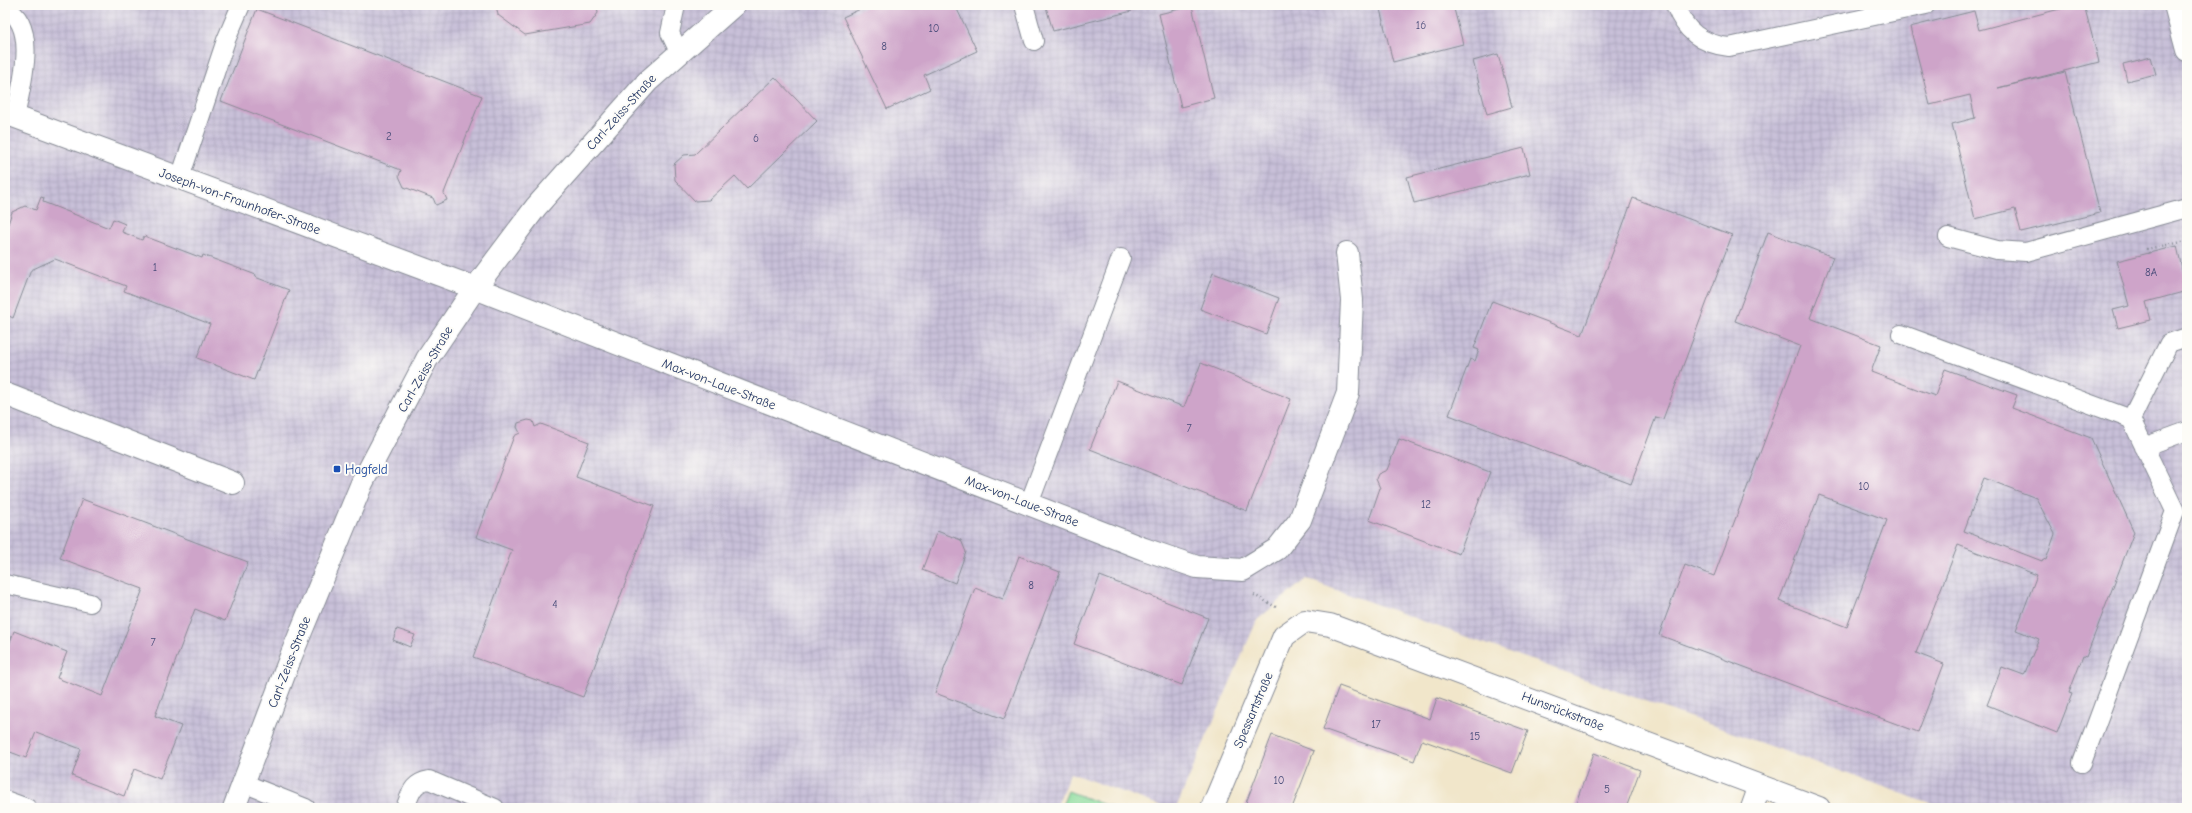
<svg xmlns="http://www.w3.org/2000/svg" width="2192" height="813" font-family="'Comic Neue',sans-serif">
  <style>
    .industrial { fill: url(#industrial-grid) }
    .green { fill: #8bdb9b; stroke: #53857c }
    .building { fill: #cea4c9; fill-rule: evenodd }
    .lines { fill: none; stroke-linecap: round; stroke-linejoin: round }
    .lane-casing { stroke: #868a94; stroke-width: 20 }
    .street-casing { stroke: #868a94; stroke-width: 24 }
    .secondary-casing { stroke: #868a94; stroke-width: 24 }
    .path { stroke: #868a94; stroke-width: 2.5; stroke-dasharray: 1 3; stroke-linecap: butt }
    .lane { stroke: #fff; stroke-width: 18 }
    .street { stroke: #fff; stroke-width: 22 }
    .secondary { stroke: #fff; stroke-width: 22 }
    .transit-dot { fill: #1a4fb4; stroke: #fdfcf7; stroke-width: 1.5 }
    .labels { text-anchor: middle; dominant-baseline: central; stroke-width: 4; stroke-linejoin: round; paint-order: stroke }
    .number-label { font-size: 11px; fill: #484c79 }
    .street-label { font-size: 13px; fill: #1b2f5e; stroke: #fdfcf7 }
    .transit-label { font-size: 13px; fill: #164399; stroke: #fdfcf7; text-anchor: start }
  </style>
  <defs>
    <pattern id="industrial-grid" width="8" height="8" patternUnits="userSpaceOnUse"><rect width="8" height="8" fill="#c8c0d8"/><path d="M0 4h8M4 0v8" fill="none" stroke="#aba5bc"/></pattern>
  </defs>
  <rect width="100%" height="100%" fill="#fdfcf7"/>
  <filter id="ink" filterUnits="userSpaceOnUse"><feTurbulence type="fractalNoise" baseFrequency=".025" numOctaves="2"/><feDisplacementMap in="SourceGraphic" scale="8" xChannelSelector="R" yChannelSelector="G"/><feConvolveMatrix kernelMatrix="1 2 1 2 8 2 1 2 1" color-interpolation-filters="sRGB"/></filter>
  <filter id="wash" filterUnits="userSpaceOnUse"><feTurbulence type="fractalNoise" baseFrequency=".012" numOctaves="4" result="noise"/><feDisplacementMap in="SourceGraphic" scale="16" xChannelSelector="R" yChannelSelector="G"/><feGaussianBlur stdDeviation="0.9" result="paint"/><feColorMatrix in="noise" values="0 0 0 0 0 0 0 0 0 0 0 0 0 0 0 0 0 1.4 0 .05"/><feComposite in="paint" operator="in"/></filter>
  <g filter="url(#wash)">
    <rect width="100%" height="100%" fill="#f1e6ca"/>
    <path class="industrial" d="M5,5H2187V808H1942L1306,579L1257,620L1176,808H1167L1070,773L1056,808H5Z"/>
    <path class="green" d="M1068,791L1113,808H1061Z"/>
    <g id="blocks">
      <path class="building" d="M496,5H597L598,13L590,24L525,35L498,15Z
        M869,5H955L977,51L924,75L930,89L887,109L843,17Z
        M1040,5H1130L1132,11L1053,31L1046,7L1041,8Z
        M1379,5H1453L1463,44L1393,62Z
        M2075,5H2084L2099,62L1998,88L2065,72L2100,213L2021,232L2015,209L1975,219L1952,124L1975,118L1970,95L1930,105L1910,27L1974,11L1979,30Z
        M1192,6L1214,98L1181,107L1159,14Z
        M257,9L482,96L444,193L447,200L436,205L433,198L404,187L399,176L401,170L221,101Z
        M1498,54L1512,107L1487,114L1473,61Z
        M2151,57L2156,74L2127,81L2123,64Z
        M775,77L817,121L747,189L735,176L709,200L695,201L675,180L674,164L684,155L695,154Z
        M1524,148L1530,174L1414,203L1407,177Z
        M41,197L44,198L43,202L109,228L113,219L125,224L122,232L142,240L144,236L202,258L203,255L256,275L255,277L289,290L254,380L197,358L210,324L124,291L126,286L55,259L31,270L13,318L5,314V223L8,224L12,212L25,206L36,210Z
        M1633,198L1732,235L1663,419L1656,417L1631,484L1449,415L1470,359L1475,361L1479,350L1474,348L1492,301L1582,335Z
        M1768,232L1833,257L1810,318L1881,345L1871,372L1935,396L1945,369L2017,395L2012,408L2091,438L2134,532L2086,657L2083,656L2069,693L2072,694L2057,733L1987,705L2002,667L2024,675L2039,639L2016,630L2037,575L1958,545L1916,653L1944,664L1918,732L1659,635L1685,565L1714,576L1800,346L1735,321ZM1984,478L2036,498L2055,534L2046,560L2043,559L2042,561L1964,531ZM1819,495L1887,520L1847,627L1779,601Z
        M2177,246L2187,291L2146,302L2151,320L2118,328L2113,310L2129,306L2117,261Z
        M1213,273L1279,298L1266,334L1200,309Z
        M1201,363L1291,399L1247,511L1090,449L1117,381L1184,407Z
        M528,420L533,421L535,427L541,424L589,442L576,477L654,506L583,697L473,657L512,550L476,537L514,436L520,433L517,427L518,423Z
        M1399,439L1490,472L1459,554L1369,520L1380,488L1376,479L1378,474L1387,470Z
        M82,499L248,562L225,621L195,609L155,716L181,726L160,779L134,769L124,796L72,776L81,749L36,732L26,758L5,750V656L14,631L67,652L57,678L102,696L143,589L60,558Z
        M937,531L961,540L966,552L955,583L922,570Z
        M1019,556L1060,572L1004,719L935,693L975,588L1003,599Z
        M1100,576L1208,618L1182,685L1074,644Z
        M397,629L415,635L410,647L393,640Z
        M1339,686L1430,719L1437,698L1528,731L1512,773L1422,740L1414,761L1323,729Z
        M1272,735L1314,751L1292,808H1244Z
        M1594,753L1640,770L1626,808H1574Z"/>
    </g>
  </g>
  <g filter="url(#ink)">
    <use href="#blocks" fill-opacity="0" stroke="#868a94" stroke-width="1"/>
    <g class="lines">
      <defs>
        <path id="lane" d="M676,5L670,33L679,52
          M1024,5L1034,41
          M1675,5C1685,31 1701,44 1729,47L1926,5
          M5,8C40,25 21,87 15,117
          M180,178L226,40L241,5
          M1948,237L1997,250L2026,252L2187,208
          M1901,334L2131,419
          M2144,447L2187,431
          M1029,504L1121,258
          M5,584L90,603
          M2082,763L2175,511L2131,419L2169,343L2187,337
          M243,783L306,808
          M5,800L27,808
          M405,808C411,793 412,783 429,780L495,808"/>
        <path id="street" d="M2175,5L2187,50
          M5,113L475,288L1144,549L1197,567L1243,570L1277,549L1300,520L1348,393L1352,300L1347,253
          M5,394L233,483
          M1212,808L1284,636L1305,621L1330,625L1819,808
          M1752,808L1760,786"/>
        <path id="secondary" d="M234,808L291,656L362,483L427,359L475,288L536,207L648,81L734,5"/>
      </defs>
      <use href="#lane" class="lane-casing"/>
      <use href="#street" class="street-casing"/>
      <use href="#secondary" class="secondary-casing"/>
      <path class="path" d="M2149,253L2147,249L2187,241
        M1254,595L1276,607"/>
      <use href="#lane" class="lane"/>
      <use href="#street" class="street"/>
      <use href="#secondary" class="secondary"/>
    </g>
  </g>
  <rect class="transit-dot" x="333" y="465" width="8" height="8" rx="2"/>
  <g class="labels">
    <g class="number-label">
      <text x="1421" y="25">16</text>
      <text x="934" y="28">10</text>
      <text x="884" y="46">8</text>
      <text x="389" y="136">2</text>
      <text x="756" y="138">6</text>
      <text x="155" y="267">1</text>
      <text x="2151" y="272">8A</text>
      <text x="1189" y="428">7</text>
      <text x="1864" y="486">10</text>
      <text x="1426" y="504">12</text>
      <text x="1031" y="585">8</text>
      <text x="555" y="604">4</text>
      <text x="153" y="642">7</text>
      <text x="1376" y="724">17</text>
      <text x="1475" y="736">15</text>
      <text x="1279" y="780">10</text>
      <text x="1607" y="789">5</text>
    </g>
    <g class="street-label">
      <text transform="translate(621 112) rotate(-48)">Carl-Zeiss-Straße</text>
      <text transform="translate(240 201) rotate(20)">Joseph-von-Fraunhofer-Straße</text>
      <text transform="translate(425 369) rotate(-60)">Carl-Zeiss-Straße</text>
      <text transform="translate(719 384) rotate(21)">Max-von-Laue-Straße</text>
      <text transform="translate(1022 501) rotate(21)">Max-von-Laue-Straße</text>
      <text transform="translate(289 662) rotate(-69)">Carl-Zeiss-Straße</text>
      <text transform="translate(1253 710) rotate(-67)">Spessartstraße</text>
      <text transform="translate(1563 711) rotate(21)">Hunsrückstraße</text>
    </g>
    <g class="transit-label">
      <text x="345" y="469">Hagfeld</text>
    </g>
  </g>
  <rect width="2192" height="813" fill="none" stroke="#fdfcf7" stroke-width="20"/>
</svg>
